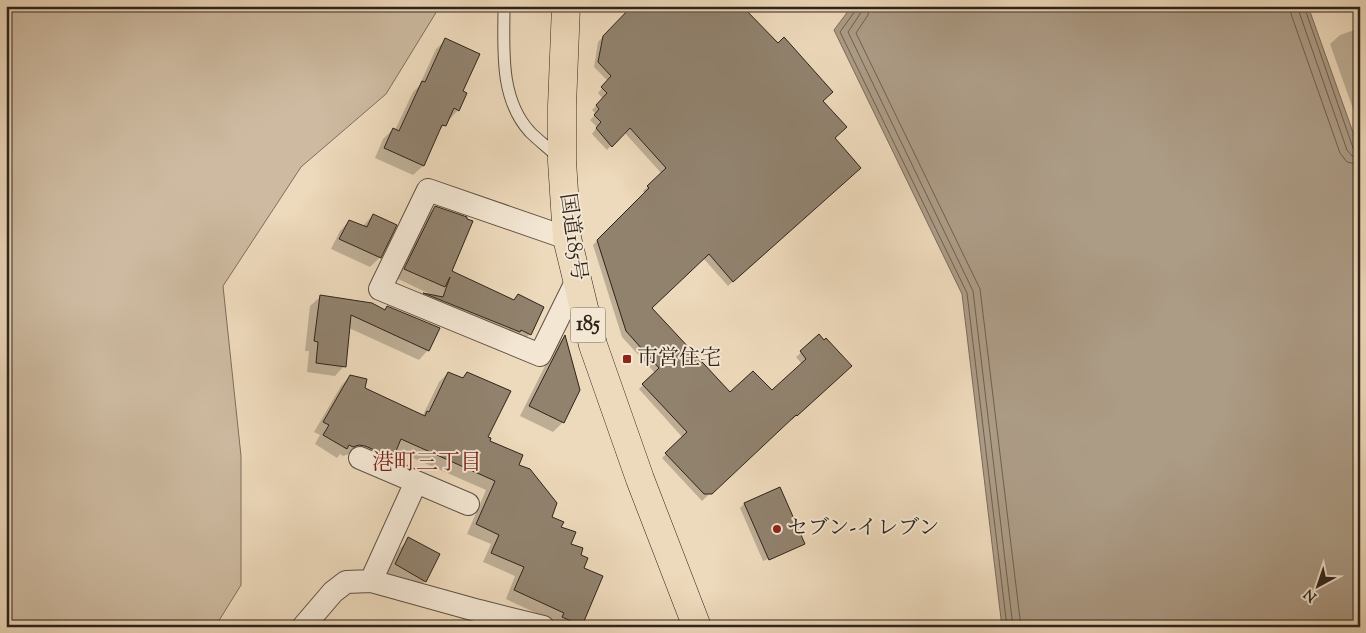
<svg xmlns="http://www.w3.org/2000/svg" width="1366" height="633" font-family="'Sorts Mill Goudy','Noto Serif JP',serif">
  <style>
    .green { fill: #cdbaa0; stroke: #7e6e5e }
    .water { fill: #ac9b85; stroke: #7a6b5b }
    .shadow { fill: #0003 }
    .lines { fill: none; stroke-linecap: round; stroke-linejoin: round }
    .shore { stroke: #6d5f50; stroke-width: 1 }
    .building { fill: #91826e; stroke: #2e231b }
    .service-casing { stroke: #5e5043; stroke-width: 13 }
    .minor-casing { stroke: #5e5043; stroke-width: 24 }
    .trunk-casing { stroke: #2e231b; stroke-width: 29 }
    .service { stroke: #f3e6d3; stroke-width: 11 }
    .minor { stroke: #f3e6d3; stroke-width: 22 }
    .trunk { stroke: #edd9bb; stroke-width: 28 }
    .poi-dot { fill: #8f2418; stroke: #f3e6d3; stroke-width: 2 }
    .labels { text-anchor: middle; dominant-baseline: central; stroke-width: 4; stroke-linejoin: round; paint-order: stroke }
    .shield { fill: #f3e6d3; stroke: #695e52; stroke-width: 1 }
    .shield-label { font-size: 20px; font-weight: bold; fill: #2e231b }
    .street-label { font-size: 21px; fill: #2e231b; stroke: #f3e6d3 }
    .poi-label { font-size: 21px; fill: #2e231b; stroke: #f3e6d3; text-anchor: start }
    .neighbourhood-label { font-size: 22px; fill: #7a1f14; stroke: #f3e6d3 }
  </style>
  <rect width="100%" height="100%" fill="#edd9bb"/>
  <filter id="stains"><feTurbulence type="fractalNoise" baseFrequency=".004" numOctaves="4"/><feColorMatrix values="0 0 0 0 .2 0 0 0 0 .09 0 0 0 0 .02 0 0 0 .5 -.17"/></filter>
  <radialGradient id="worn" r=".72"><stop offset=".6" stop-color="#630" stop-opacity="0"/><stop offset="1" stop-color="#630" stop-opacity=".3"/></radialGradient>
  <path class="green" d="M6,6H440L386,94L301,167L223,286L241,456V585L215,627H6Z"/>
  <path class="water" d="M852,6H1308L1360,152V627H1002L962,294L834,30Z"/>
  <path class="shadow" d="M634,6L822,101L833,138L855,172L728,286L703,258L650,308L730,394L772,392L802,364L796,357L819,336L846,371L792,420L790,419L702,501L662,458L683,438L639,389L655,373L622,337L593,245L645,193L643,191L662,174L624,132L607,150L592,134L597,127L590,120L596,114L592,110L603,99L598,93L608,81L594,67L598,42Z
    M1360,28V120H1357L1330,44L1340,35Z
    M446,40L461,92L458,110L438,132L423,166L413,175L375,158L383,139L393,129L395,130L413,92L419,86L436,49Z
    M435,208L451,272L513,301L518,295L542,308L530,334L520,344L415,303L424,294L432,295L396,278L425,217Z
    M373,215L380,257L370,267L331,249L340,231L349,221L362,227Z
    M320,297L384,310L387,307L428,350L419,360L349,328L344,366L335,376L307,372L309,351H305L310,306Z
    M564,337L563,422L553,432L520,416L555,346Z
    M448,373L462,379L468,373L488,441L518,465L550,518L560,527L570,544L579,555L582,568L581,625L579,627H554L555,622L506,599L515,576L483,562L491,544L467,534L486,490L395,450L392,457L383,466L355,455L349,454L343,456L340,454L337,458L315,444L320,435L314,432L341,386L350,376L363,389L422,417L439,382Z
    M780,488L803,543L800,547V545L763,561L740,508L744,504Z
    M409,539L425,581L416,590L386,574L399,549Z"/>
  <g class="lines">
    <path class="shore" d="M855,6V11L840,32L967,293L1007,627
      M862,6L860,14L848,32L973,291L1013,627
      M869,6L868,15L856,33L980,289L1021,627
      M1290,6L1291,14L1340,153L1347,162L1360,165
      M1297,6L1347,150L1352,156L1360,158
      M1304,6L1353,148L1355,151H1360"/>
  </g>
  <path class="building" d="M632,6H742L778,43L784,37L833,92L823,101L847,127L835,138L861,168L733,282L709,254L652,308L730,392L753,371L772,390L806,359L800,351L819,334L824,340L826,338L852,366L797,416L796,415L712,494H704L665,453L687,432L642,384L659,368L626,331L597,240L649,188L647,186L666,168L630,128L612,147L596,128L601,122L594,115L599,109L596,105L607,93L601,87L611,76L598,62L603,36Z
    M445,38L480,54L463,91L467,93L459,111L454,108L446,126L442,125L424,166L384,148L393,128L399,131L422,81L425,82Z
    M435,206L467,217V219L473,221L452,271L514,300L518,294L544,307L531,335L521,330L520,332L423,293L443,297L450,277L445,287L404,269Z
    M373,214L397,225L381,258L339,239L349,220L367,227Z
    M320,295L372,303L385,310L387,306L440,328L429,351L351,315L346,367L316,363L318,342L314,341Z
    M565,335L580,390L564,423L529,406Z
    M448,372L463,378L467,372L511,391L488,437L491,438L490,441L523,455L519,465L530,469L557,503L552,517L564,522L561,527L576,532L571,544L583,548L581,555L588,558L584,568L603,576L582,626L562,617L564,613L514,590L524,567L491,553L499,535L476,524L495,481L401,439L393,458L365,446L359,445L353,447L349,445L347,449L323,435L329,425L323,422L350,375L367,379L365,388L425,416L427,411L429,412Z
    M780,487L805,544L769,560L744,503Z
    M408,537L440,554L426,582L395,564Z"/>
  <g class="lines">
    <defs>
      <path id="service" d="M504,6C504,49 499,98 530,132C539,141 550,149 559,158"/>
      <path id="minor" d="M567,238L428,190L380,289L540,355L577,280
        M360,458L468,504
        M371,581L416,482
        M303,627L333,592L346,582L371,581L479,611L543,627"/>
      <path id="trunk" d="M566,6L562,106V161L567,238L593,345L640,479L697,627"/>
    </defs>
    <use href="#service" class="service-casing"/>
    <use href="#minor" class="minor-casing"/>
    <use href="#trunk" class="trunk-casing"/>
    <use href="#service" class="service"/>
    <use href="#minor" class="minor"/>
    <use href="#trunk" class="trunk"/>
  </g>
  <g class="poi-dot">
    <rect x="622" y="354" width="10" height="10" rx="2.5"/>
    <circle cx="777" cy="529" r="5"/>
  </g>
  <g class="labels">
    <rect class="shield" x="570.5" y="307.5" width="35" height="35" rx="4"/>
    <g class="shield-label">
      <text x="588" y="325">185</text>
    </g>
    <g class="street-label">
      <text transform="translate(572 237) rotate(82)">国道185号</text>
    </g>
    <g class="poi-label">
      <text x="637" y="359">市営住宅</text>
      <text x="787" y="529">セブン-イレブン</text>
    </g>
    <g class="neighbourhood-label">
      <text x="427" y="464">港町三丁目</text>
    </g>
  </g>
  <rect width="1366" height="633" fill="none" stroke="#edd9bb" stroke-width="25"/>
  <rect x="8" y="8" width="1351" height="618" fill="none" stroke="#2e231b" stroke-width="2.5"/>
  <rect x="12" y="12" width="1341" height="608" fill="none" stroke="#2e231b"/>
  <g transform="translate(1318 586) rotate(220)" stroke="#f3e6d3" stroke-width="4" paint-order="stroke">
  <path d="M0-4L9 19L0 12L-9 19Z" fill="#2e231b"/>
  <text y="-8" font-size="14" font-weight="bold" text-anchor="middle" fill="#2e231b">N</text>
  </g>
  <rect width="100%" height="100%" filter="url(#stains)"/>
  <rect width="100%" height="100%" fill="url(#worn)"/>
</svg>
